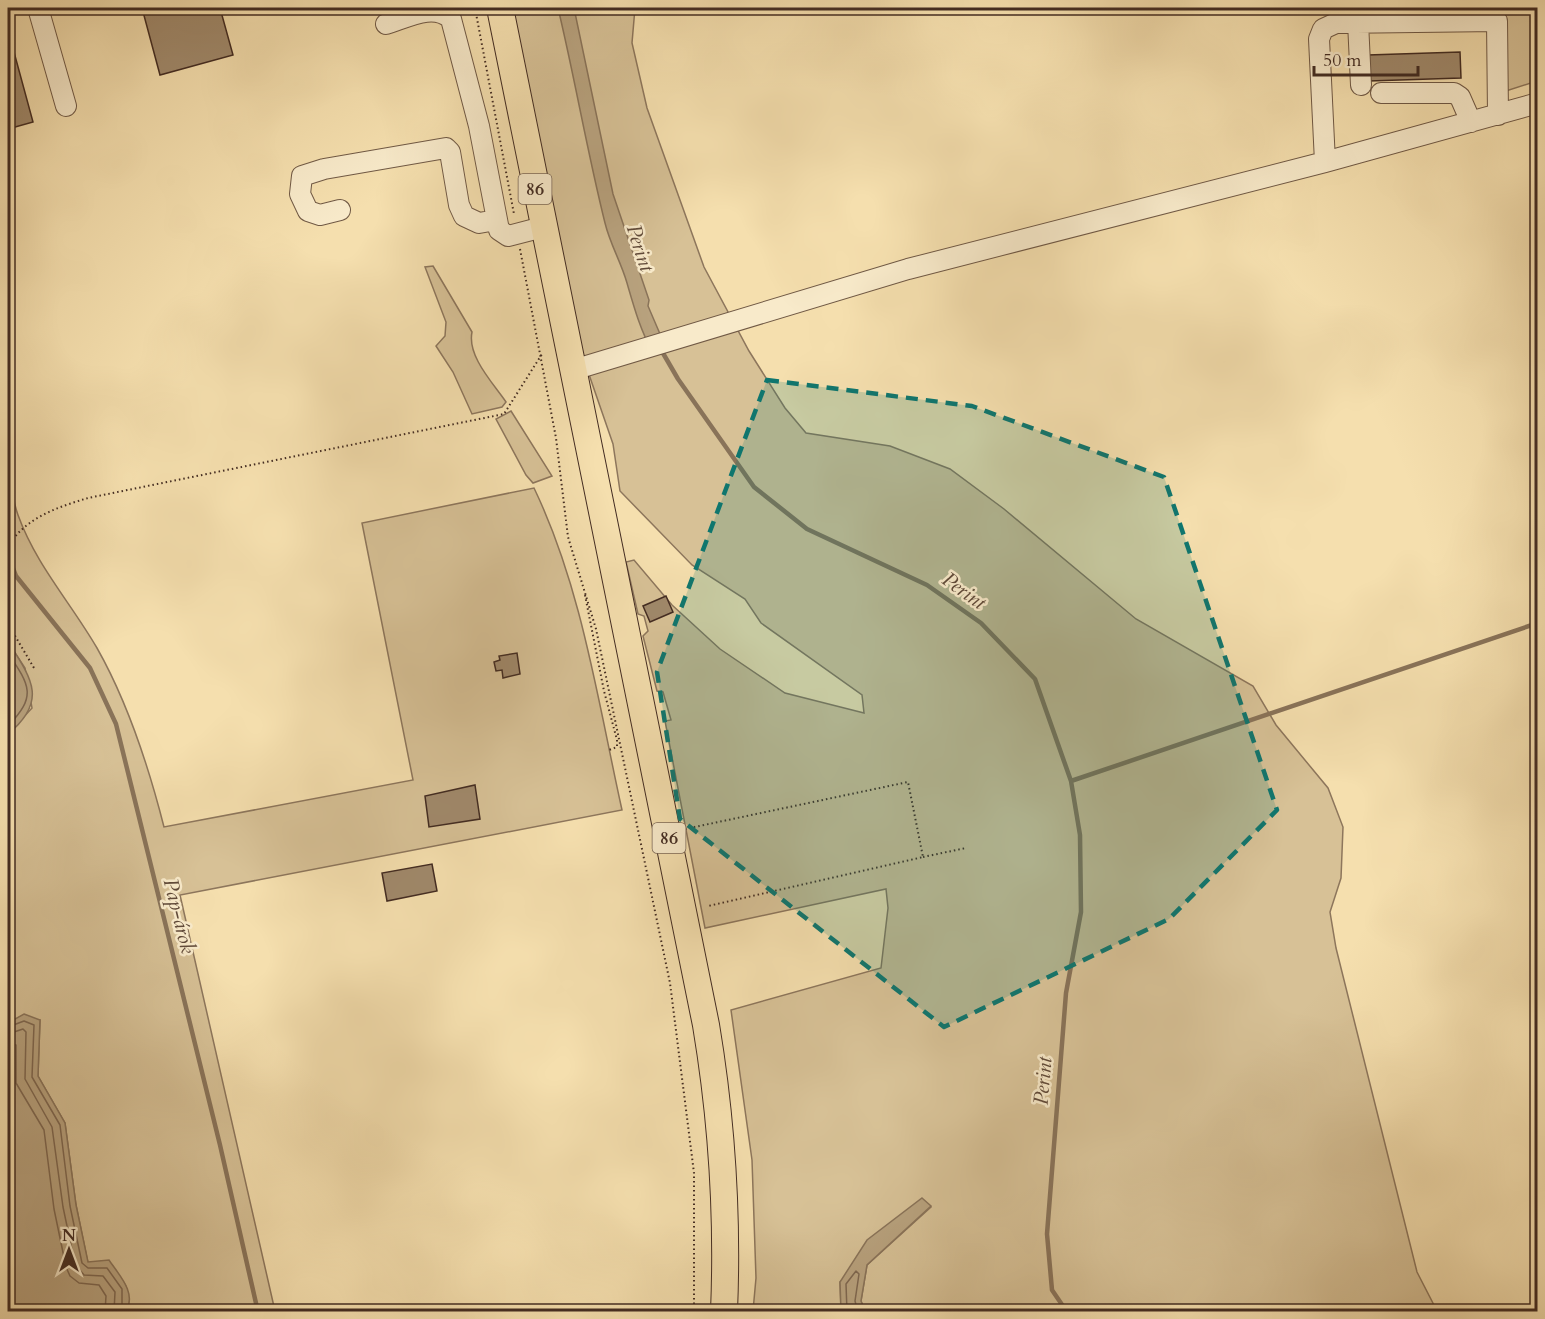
<svg xmlns="http://www.w3.org/2000/svg" width="1545" height="1319" font-family="Cardo,serif">
  <style>
    .green { fill: #d7c196; stroke: #8d765c; stroke-width: 1.5 }
    .water { fill: #b8a27e; stroke: #897359; stroke-width: 1.5 }
    .lines { fill: none; stroke-linecap: round; stroke-linejoin: round }
    .shore { stroke: #7e6750; stroke-width: 1.5 }
    .stream { stroke: #897359; stroke-width: 4.5 }
    .building { fill: #a0896b; stroke: #432c22; stroke-width: 1.5 }
    .minor-casing { stroke: #705945; stroke-width: 22 }
    .major-casing { stroke: #432c22; stroke-width: 28 }
    .path { stroke: #432c22; stroke-width: 2; stroke-dasharray: 1.5 3; stroke-linecap: butt }
    .minor { stroke: #f8eaca; stroke-width: 20 }
    .major { stroke: #f5dfae; stroke-width: 26 }
    .marked { fill: #0f766e; fill-opacity: 0.2; stroke: #0f766e; stroke-width: 4.5; stroke-dasharray: 12 8; stroke-linejoin: round }
    .labels { text-anchor: middle; dominant-baseline: central; stroke-width: 5; stroke-linejoin: round; paint-order: stroke }
    .shield { fill: #f8eaca; stroke: #796554; stroke-width: 1.5 }
    .shield-label { font-size: 18px; font-weight: bold; fill: #432c22 }
    .water-label { font-size: 21px; font-style: italic; fill: #604a39; stroke: #f8eaca }
  </style>
  <rect width="100%" height="100%" fill="#f5dfae"/>
  <filter id="stains"><feTurbulence type="fractalNoise" baseFrequency=".00333" numOctaves="4"/><feColorMatrix values="0 0 0 0 .2 0 0 0 0 .09 0 0 0 0 .02 0 0 0 .5 -.17"/></filter>
  <radialGradient id="worn" r=".72"><stop offset=".6" stop-color="#630" stop-opacity="0"/><stop offset="1" stop-color="#630" stop-opacity=".3"/></radialGradient>
  <path class="green" d="M508,8H635L632,43L647,108L704,267L749,351L785,408L806,433L890,446L950,469L1004,509L1136,619L1253,686L1276,725L1328,788L1343,827L1341,878L1330,912L1336,948L1417,1272L1437,1311H865L861,1301L867,1265L931,1207L922,1199L840,1282L841,1311H753L756,1278L752,1160L731,1010L881,968L888,908L886,889L705,928L665,721L671,720L663,692L657,691L643,636L648,631L644,616L638,614L626,562L634,560L672,605L720,649L785,693L864,713L862,695L761,623L745,599L692,565L620,491L613,444L574,331Z
    M1505,8H1538L1537,81L1506,91Z
    M433,266L472,332C467,356 493,383 506,402L502,407L472,414L453,372L436,346L445,336L446,322L425,267Z
    M8,407C11,443 6,481 18,515C36,565 71,603 97,648C127,701 149,768 164,827L413,780L362,523L534,488C582,588 598,702 622,810L180,895L275,1311H126C129,1306 129,1304 128,1298C128,1274 107,1270 88,1263L76,1205L65,1123L38,1076L40,1020H11L8,1023V734L32,708L25,668L8,642Z
    M511,411L552,476L533,483L526,475L496,419Z"/>
  <path class="water" d="M558,8H574L613,194L649,300L648,306L666,348L652,351C640,329 634,307 627,283C621,262 610,244 605,223C587,151 575,79 558,8Z
    M8,642C32,679 48,701 8,734Z
    M24,1014L40,1020L38,1076L65,1123L76,1205L88,1262L109,1260C119,1275 137,1293 126,1311H8V1023Z
    M922,1198L931,1206L867,1265L861,1301L865,1311H841L840,1282L867,1240Z"/>
  <g class="lines">
    <path class="shore" d="M8,653C30,686 37,696 8,726
      M8,1027L24,1021L34,1025L32,1077L60,1125L70,1206L82,1263L88,1268H107L122,1289V1312
      M8,1034L23,1029L26,1032L25,1079L52,1127L63,1207L75,1264L84,1275L103,1276L115,1292L114,1312
      M8,1043L16,1045V1083L44,1130L54,1209L66,1267L70,1276L79,1283L99,1285L106,1296L105,1312
      M847,1312L846,1284L856,1271L859,1274L855,1301L858,1312"/>
    <path class="stream" d="M660,348L678,379L754,487L807,529L927,585L981,623L1035,679L1071,781L1080,835L1081,912L1066,993L1047,1234L1052,1290L1067,1312
      M8,555L16,576L90,668L116,724L220,1145L258,1312
      M1071,781L1538,623"/>
  </g>
  <path class="building" d="M142,8H220L233,55L160,75Z
    M8,30L33,122L8,129Z
    M1460,52L1461,78L1369,81L1368,55Z
    M666,596L673,612L650,622L643,606Z
    M517,653L520,674L503,678L502,670L496,671L494,662L500,660L499,656Z
    M475,785L480,819L429,827L425,796Z
    M432,864L437,891L387,901L382,873Z"/>
  <g class="lines">
    <defs>
      <path id="minor" d="M38,8L66,106
        M1358,22L1361,85
        M386,24C406,18 434,2 451,19L479,126L499,230L508,236L543,227
        M1381,93H1454L1460,97L1471,122
        M1325,162L1319,39L1323,29L1336,23L1497,21L1498,115
        M340,210L320,215L308,211L300,194L302,176L324,169L446,148L450,152L459,205L464,216L479,223L496,220
        M573,370L908,269L1325,162L1538,103"/>
      <path id="major" d="M500,8L706,1025C722,1121 728,1215 724,1312"/>
    </defs>
    <use href="#minor" class="minor-casing"/>
    <use href="#major" class="major-casing"/>
    <path class="path" d="M475,8L514,214
      M520,249L556,438L568,537L596,629L670,983L694,1173V1312
      M8,547C24,518 58,507 88,498L504,414L542,354
      M585,595L604,691L617,740V747L609,750
      M8,624L34,668
      M685,829L908,782L923,857L708,906
      M923,857L966,848"/>
    <use href="#minor" class="minor"/>
    <use href="#major" class="major"/>
  </g>
  <path class="marked" d="M767,380L972,406L1164,477L1277,810L1169,919L944,1027L680,819L657,672Z"/>
  <g class="labels">
    <g class="shield">
      <rect x="518.5" y="174" width="33" height="30" rx="4.5"/>
      <rect x="652.5" y="823" width="33" height="30" rx="4.5"/>
    </g>
    <g class="shield-label">
      <text x="535" y="189">86</text>
      <text x="669" y="838">86</text>
    </g>
    <g class="water-label">
      <text transform="translate(640 248) rotate(72)">Perint</text>
      <text transform="translate(964 591) rotate(36)">Perint</text>
      <text transform="translate(179 916) rotate(76)">Pap-árok</text>
      <text transform="translate(1043 1081) rotate(-85)">Perint</text>
    </g>
  </g>
  <rect width="1545" height="1319" fill="none" stroke="#f5dfae" stroke-width="30"/>
  <rect x="9" y="9" width="1527" height="1301" fill="none" stroke="#432c22" stroke-width="3"/>
  <rect x="15" y="15" width="1515" height="1289" fill="none" stroke="#432c22" stroke-width="1.5"/>
  <g transform="translate(69 1250)" stroke="#f8eaca" stroke-width="4.5" paint-order="stroke">
  <path d="M0-4.5L10 22L0 15L-10 22Z" fill="#432c22"/>
  <text y="-9" font-size="16" font-weight="bold" text-anchor="middle" fill="#432c22">N</text>
  </g>
  <path d="M1314 66v9h104v-9" fill="none" stroke="#432c22" stroke-width="3"/>
  <text x="1323" y="66" font-size="18" fill="#432c22" stroke="#f8eaca" stroke-width="4.5" paint-order="stroke">50 m</text>
  <rect width="100%" height="100%" filter="url(#stains)"/>
  <rect width="100%" height="100%" fill="url(#worn)"/>
</svg>
